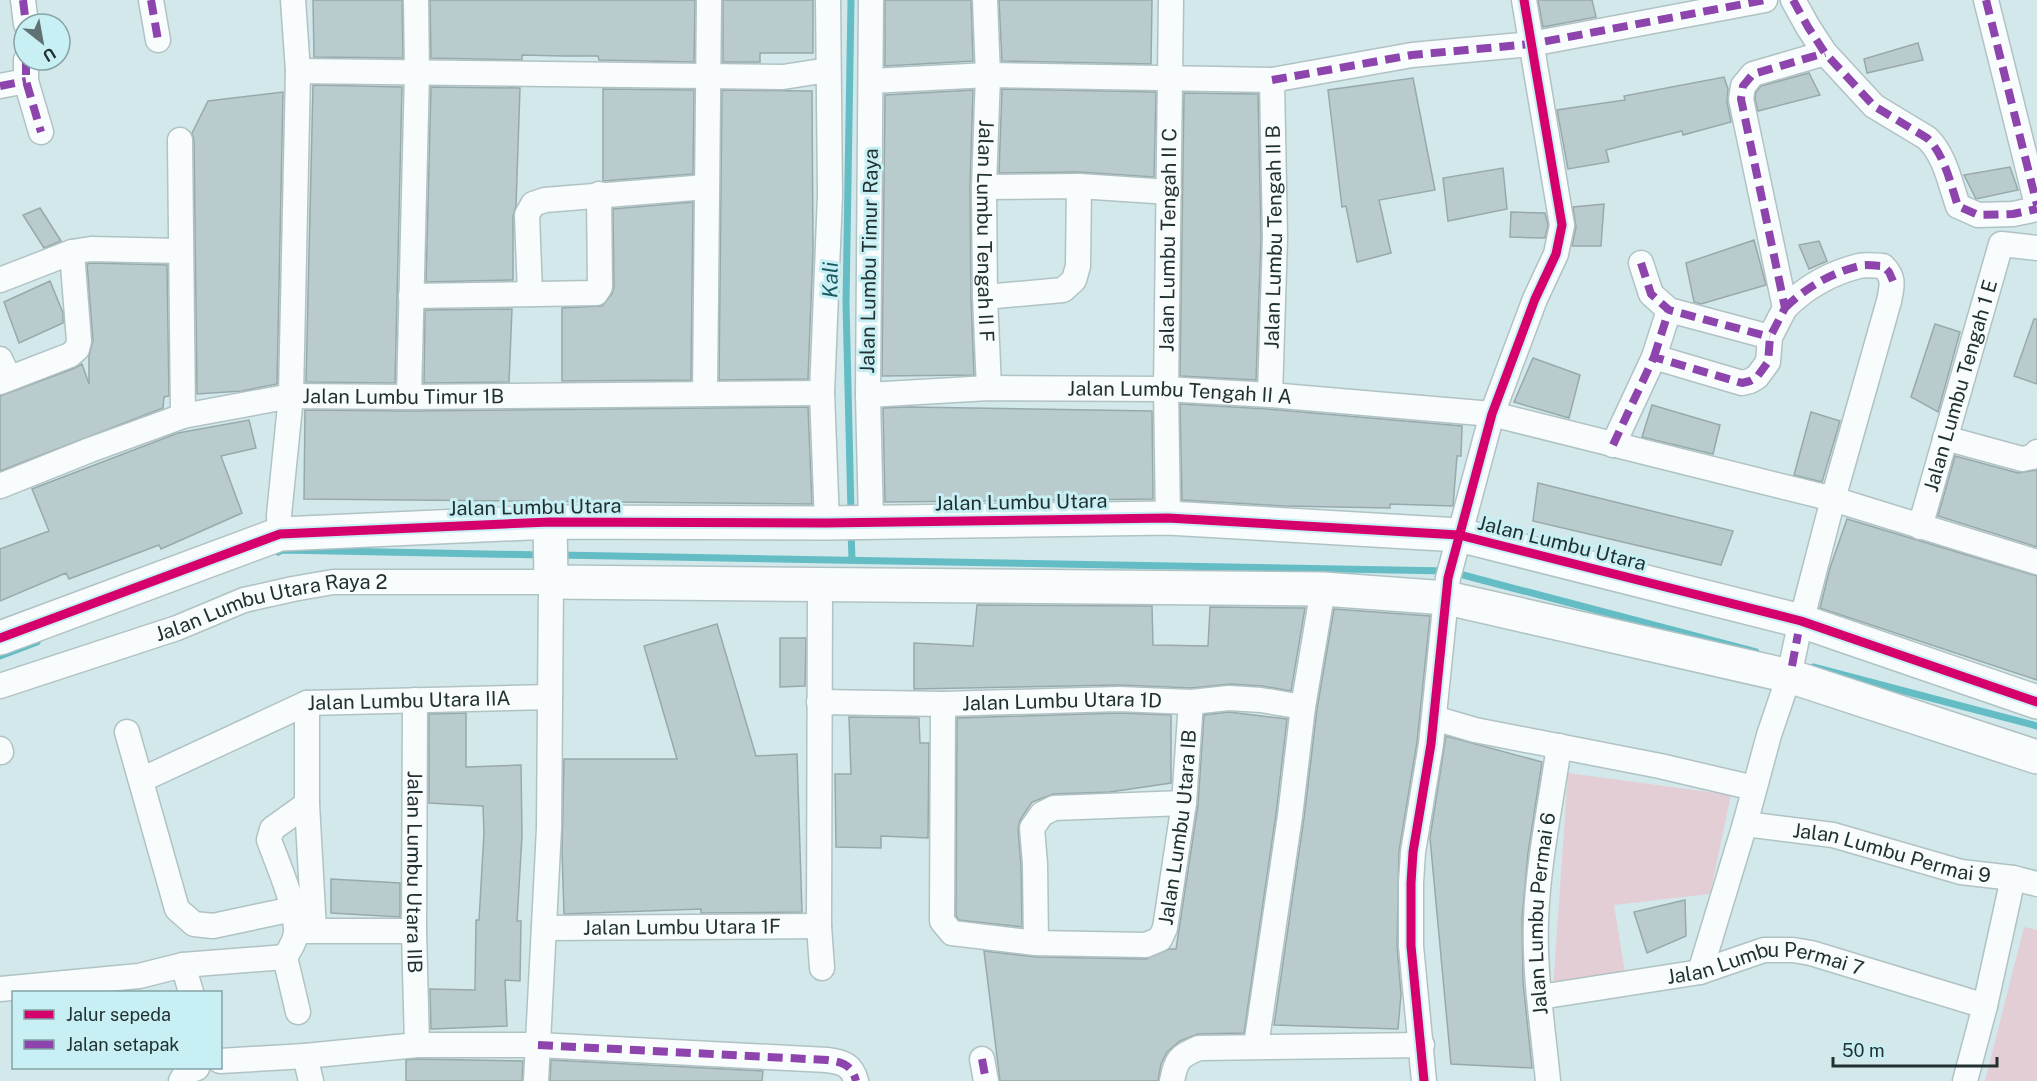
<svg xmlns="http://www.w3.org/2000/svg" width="2037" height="1081" font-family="'Public Sans',sans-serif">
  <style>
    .green { fill: #e4ced5 }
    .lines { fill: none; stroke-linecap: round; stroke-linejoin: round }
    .stream { stroke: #64bcc5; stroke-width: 7 }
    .building { fill: #bacbcd; stroke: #98a9ab; stroke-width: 1.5 }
    .street-casing { stroke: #b1c2c4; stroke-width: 27 }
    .secondary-casing { stroke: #b1c2c4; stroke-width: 36 }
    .street { stroke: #f8fcfc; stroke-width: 24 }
    .secondary { stroke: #f8fcfc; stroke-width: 33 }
    .quiet { stroke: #8e44ad; stroke-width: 8; stroke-dasharray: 15 8; stroke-linecap: butt }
    .cycleway-casing { stroke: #c8f0f4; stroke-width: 13 }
    .cycleway { stroke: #d6006c; stroke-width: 9 }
    .labels { text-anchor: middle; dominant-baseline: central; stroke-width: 6; stroke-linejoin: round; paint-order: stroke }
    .street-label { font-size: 20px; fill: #213132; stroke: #c8f0f4 }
    .water-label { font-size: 21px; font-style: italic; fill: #1a595f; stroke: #c8f0f4 }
  </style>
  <rect width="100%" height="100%" fill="#d2e8ea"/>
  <path class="green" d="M1568,773L1731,795L1710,894L1614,905L1626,979L1553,988Z
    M2024,927L2037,930V1081H1985Z"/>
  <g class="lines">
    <path class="stream" d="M851,513L846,303L851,0
      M851,530L852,560
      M278,552L282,550L542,555
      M559,555L1448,571L1756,652
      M0,656L37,642
      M1813,667L2037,726"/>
  </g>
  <path class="building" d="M313,0H402L403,58L314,57Z
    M430,0H695L694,62L599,60L598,56H563L522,55V60L431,58Z
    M723,0H813V53H760V62H723Z
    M885,0H971L973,61L885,66Z
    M999,0H1152L1151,64L1002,61Z
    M1538,0H1592L1596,17L1543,27Z
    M1918,43L1923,60L1867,73L1864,59Z
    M1809,73L1820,95L1758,111L1755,99L1756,92L1761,86Z
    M1724,77L1728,89L1727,102L1731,122L1683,135L1682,131L1606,150L1609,162L1568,169L1557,110L1625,100L1624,96Z
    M1413,78L1435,190L1379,200L1391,253L1357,262L1346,206L1342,207L1328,90Z
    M313,85L402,87L395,383L306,382Z
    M431,87L520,88L516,206L513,216V280L426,282Z
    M603,89L694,90L693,174L603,181Z
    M1002,89L1156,92L1154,177L1079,172L999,173Z
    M722,90L812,91L813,251L808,379L719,380Z
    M973,90L970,187L971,298L974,375L882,376L885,95Z
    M283,92L277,384L242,391L197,394L194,140L192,133L208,101Z
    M1184,93L1258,94L1261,238L1256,380L1180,376Z
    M2010,167L2018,190L1976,199L1964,175Z
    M1503,168L1507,209L1448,221L1443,178Z
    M693,202L691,380L562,381V308L602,306L612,294L614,287L613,209Z
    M1604,204L1601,246H1572L1576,227L1573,207Z
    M40,208L61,241L44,248L23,215Z
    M1511,212L1545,213L1548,225L1545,238L1510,237Z
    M1754,240L1766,285L1701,304L1694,302L1686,263Z
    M1819,241L1827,261L1809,269L1799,245Z
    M92,263L167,265L169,396L164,397L163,408L0,471V396L75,368L82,364L89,384V356L93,340L87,264Z
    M50,281L63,313V323L19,343L4,302Z
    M512,309L509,382L424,383L425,310Z
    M2034,319H2037V384L2014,376Z
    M1935,324L1960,332L1938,412L1911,397Z
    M1533,358L1580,375L1569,418L1514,402Z
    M1180,404L1268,409L1462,426L1461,456H1457L1453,506L1390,504V508L1284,506L1182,500Z
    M1652,405L1720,425L1713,454L1642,437Z
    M808,407L812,504L304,499L305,410L409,411Z
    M909,407L1152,411L1153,499L885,502L883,408Z
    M1811,412L1840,421L1822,482L1794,475Z
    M249,420L256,448L221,456L242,513L161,549L159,545L69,579L66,573L0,601V549L49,531L32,489L178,433Z
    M1955,456L2018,473L2037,470V547L1938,516Z
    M1538,483L1733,531L1721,565L1533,521Z
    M1847,519L2037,576V680L1820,608L1830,568Z
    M977,605L1152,606L1153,645L1208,646L1210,607L1305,608L1291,691L1262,686L1230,684L1191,688L1119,685L914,689V643L973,646Z
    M1334,609L1430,616L1417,742L1399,851L1397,946L1401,994L1398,1029L1274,1025L1304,818L1317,709Z
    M717,624L756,756L797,754L802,912L701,913V909L564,914L562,850L564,759H677L644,646Z
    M780,638H806L805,686L780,687Z
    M1229,712L1287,719L1276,814L1244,1033L1198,1034L1180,1041L1167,1052L1161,1064L1158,1081H1000L984,951L1036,957L1146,959L1169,949H1176L1198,805L1204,715Z
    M466,713V767L521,765L522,836L517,921H521L520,981L505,980L507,1026L431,1029L430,989L475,990L476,920H479L484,833L483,806L429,803V714Z
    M1119,713L1171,715V783L1110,792L1053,794L1032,802L1020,820L1018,829L1021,865L1022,927L959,920L956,916L957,718Z
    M849,717L919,718L920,743H929L928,838L881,836V848L836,847L835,774H851Z
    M1446,736L1542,762L1528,853L1522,919L1523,982L1532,1068L1451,1064L1430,838Z
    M331,879L400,883V917L331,913Z
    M1685,900L1686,936L1647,953L1634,912Z
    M417,1059L523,1061L522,1081H406V1060Z
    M551,1060L763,1071L762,1081H550Z"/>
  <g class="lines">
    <defs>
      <g id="street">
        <path d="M23,0L26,24"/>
        <path d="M151,0L158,40"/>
        <path d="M293,0L298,71"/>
        <path d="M871,0L868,395L871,522"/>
        <path id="s1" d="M985,0L988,75L984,187L985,297L989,388"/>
        <path d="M1793,0L1808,27L1825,53L1874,106L1927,138C1945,155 1950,183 1958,206L1978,215L2013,214L2037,209"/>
        <path d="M1986,0L2037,205"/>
        <path d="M26,60V81L41,132"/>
        <path d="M871,81L988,75L1272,80L1412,55L1531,44L1765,0"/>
        <path d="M0,86L26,81"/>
        <path d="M180,140L183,416"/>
        <path d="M984,187L1079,186L1169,192"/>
        <path d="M1641,263L1651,294L1669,310L1770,337"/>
        <path d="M0,280L72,252"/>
        <path d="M530,294L527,215L533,204L545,200L706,187"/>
        <path d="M411,296L596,293L600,287L599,194"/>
        <path d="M985,297L1063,290L1074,280L1078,266L1079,186"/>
        <path d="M1654,357L1669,310"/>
        <path d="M0,359L9,378"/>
        <path d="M0,382L70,355L77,349L79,341L72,252L91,249L181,251"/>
        <path d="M705,393L709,0"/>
        <path id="s2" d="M868,395L989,388L1166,389L1270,395L1492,414L1833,499L2037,562"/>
        <path id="s3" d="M1270,395L1275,238L1272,80"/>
        <path d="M409,397L417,72L416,0"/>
        <path d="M1945,438L2022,459L2032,457L2037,452"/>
        <path d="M1613,445L1654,357L1742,383L1750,381L1757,377L1768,362L1770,337L1785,308L1741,99L1743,86L1753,74L1825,53"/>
        <path id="s4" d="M0,486L90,450L183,416L291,396L409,397L822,393"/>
        <path id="s5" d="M1168,518L1166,389L1171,0"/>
        <path d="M827,523L822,393L830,195L828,0"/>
        <path id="s6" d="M1920,527L2001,244L2037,248"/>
        <path d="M280,534L279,515L291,396L298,71L783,77L828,70"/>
        <path d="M820,584L819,926L822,968"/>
        <path id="s7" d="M0,686L177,628L244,600L293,589L333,582H551L549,828L536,1081"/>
        <path id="s8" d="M415,700L414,931L417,1045"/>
        <path id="s9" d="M819,702L943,704L1119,699L1191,702L1229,698L1261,700L1303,707"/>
        <path d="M307,703V804L314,930"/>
        <path id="s10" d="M943,704L942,921L952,933L1036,943L1146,945L1160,939L1165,928L1184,803L1191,702"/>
        <path d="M1434,718L1475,730L1660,766L1754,788"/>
        <path d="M127,732L177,909L194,924L213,926L293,909"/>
        <path d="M0,749L1,752"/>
        <path id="s11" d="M141,780L307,703L550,697"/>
        <path id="s12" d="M1745,824L1833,835L1961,872L2013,878L2037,884"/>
        <path id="s13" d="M544,928L819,926"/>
        <path d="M299,931H414"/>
        <path d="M1036,943L1035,864L1032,828L1042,814L1054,808L1184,803"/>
        <path d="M183,965L191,992"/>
        <path d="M1700,972L1745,824L1769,735L1789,676L1798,634L1833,499L1889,301C1892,286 1895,278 1883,266C1876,266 1866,264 1859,266C1831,273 1805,288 1785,308"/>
        <path d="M0,989L139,976L183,965L285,957"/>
        <path id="s14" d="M1540,997L1700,972L1764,950H1793L1811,953L1985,1006"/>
        <path d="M298,1012L285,957C290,949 296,940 296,931C296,905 278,865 269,840L272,829L307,804"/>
        <path d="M1256,1046L1290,816L1303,707L1323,589"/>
        <path d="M305,1056L311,1081"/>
        <path d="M982,1059L986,1081"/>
        <path d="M220,1061L305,1056L417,1045H538L827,1060C843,1062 852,1065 856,1081"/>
        <path d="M181,1081L186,1072L197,1068"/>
        <path d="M1172,1081C1176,1060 1179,1056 1199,1048L1422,1045"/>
        <path d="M1424,1081L1411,946V883L1413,852L1431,744L1448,578L1492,414L1535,299L1556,254L1562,225L1524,0"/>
        <path id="s15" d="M1548,1081C1543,1028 1534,973 1536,920C1538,862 1551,803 1559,746"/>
        <path d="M1965,1081L1985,1006L2013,878"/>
      </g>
      <path id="secondary" d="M550,522L551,582L1323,589L1447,598L1789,676L2037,757
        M0,638L280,534L550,522L827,523L1168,518L1459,535L1801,621L2037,702"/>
    </defs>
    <use href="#street" class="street-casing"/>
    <use href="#secondary" class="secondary-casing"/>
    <use href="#street" class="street"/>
    <use href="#secondary" class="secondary"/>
    <path class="quiet" d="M23,0L26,24
      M151,0L158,40
      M1793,0L1808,27L1825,53L1874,106L1927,138C1945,155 1950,183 1958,206L1978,215L2013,214L2037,209
      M1986,0L2037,205
      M26,60V81L41,132
      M1272,80L1412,55L1531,44L1765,0
      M0,86L26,81
      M1641,263L1651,294L1669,310L1770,337
      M1785,308C1805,288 1831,273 1859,266C1866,264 1876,266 1883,266L1889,272L1893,281
      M1654,357L1669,310
      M1613,445L1654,357L1742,383L1750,381L1757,377L1768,362L1770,337L1785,308L1741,99L1743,86L1753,74L1825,53
      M1792,666L1798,634
      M538,1045L827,1060C843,1062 852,1065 856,1081
      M982,1059L986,1081"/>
    <defs>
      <path id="cycleway" d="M0,638L280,534L550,522L827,523L1168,518L1459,535L1801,621L2037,702
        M1424,1081L1411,946V883L1413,852L1431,744L1448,578L1492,414L1535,299L1556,254L1562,225L1524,0"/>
    </defs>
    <use href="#cycleway" class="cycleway-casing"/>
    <use href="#cycleway" class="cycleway"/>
  </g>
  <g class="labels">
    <g class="street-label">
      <text stroke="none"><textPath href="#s1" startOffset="231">Jalan Lumbu Tengah II F</textPath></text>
      <text stroke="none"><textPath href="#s3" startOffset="158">Jalan Lumbu Tengah II B</textPath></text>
      <text stroke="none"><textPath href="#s5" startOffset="278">Jalan Lumbu Tengah II C</textPath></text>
      <text transform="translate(869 261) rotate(-89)">Jalan Lumbu Timur Raya</text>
      <text stroke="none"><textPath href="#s6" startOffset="147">Jalan Lumbu Tengah 1 E</textPath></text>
      <text stroke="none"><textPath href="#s2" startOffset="312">Jalan Lumbu Tengah II A</textPath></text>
      <text stroke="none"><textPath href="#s4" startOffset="418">Jalan Lumbu Timur 1B</textPath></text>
      <text transform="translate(1021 502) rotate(-1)">Jalan Lumbu Utara</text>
      <text transform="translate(535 507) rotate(-1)">Jalan Lumbu Utara</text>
      <text transform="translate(1562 543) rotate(14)">Jalan Lumbu Utara</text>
      <text stroke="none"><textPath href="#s7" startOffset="284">Jalan Lumbu Utara Raya 2</textPath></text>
      <text stroke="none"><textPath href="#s11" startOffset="285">Jalan Lumbu Utara IIA</textPath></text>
      <text stroke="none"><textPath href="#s9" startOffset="243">Jalan Lumbu Utara 1D</textPath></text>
      <text stroke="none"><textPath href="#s10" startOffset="556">Jalan Lumbu Utara IB</textPath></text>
      <text stroke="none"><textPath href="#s12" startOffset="150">Jalan Lumbu Permai 9</textPath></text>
      <text stroke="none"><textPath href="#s8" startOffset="172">Jalan Lumbu Utara IIB</textPath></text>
      <text stroke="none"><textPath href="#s15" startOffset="168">Jalan Lumbu Permai 6</textPath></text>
      <text stroke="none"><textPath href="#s13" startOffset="138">Jalan Lumbu Utara 1F</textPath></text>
      <text stroke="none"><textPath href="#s14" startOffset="230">Jalan Lumbu Permai 7</textPath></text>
    </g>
    <g class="water-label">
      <text transform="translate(830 280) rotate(-89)">Kali</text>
    </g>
  </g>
  <rect x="12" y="991" width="210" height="78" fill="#c8f0f4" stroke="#85a4a6" stroke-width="1.5"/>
  <rect x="24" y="1010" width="30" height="9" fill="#d6006c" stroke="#85a4a6" stroke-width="1.5"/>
  <text x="66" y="1021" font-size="18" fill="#213132">Jalur sepeda</text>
  <rect x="24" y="1040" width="30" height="9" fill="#8e44ad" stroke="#85a4a6" stroke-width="1.5"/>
  <text x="66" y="1051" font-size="18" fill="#213132">Jalan setapak</text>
  <g transform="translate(42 42) rotate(149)"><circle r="28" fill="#c8f0f4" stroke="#85a4a6" stroke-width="1.5"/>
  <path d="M0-4.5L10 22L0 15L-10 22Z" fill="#5f7172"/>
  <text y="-9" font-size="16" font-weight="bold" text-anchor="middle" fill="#213132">U</text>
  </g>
  <path d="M1833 1057v9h164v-9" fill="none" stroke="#213132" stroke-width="3"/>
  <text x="1842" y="1057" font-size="18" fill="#213132" stroke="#c8f0f4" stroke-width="4.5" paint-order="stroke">50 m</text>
</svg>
